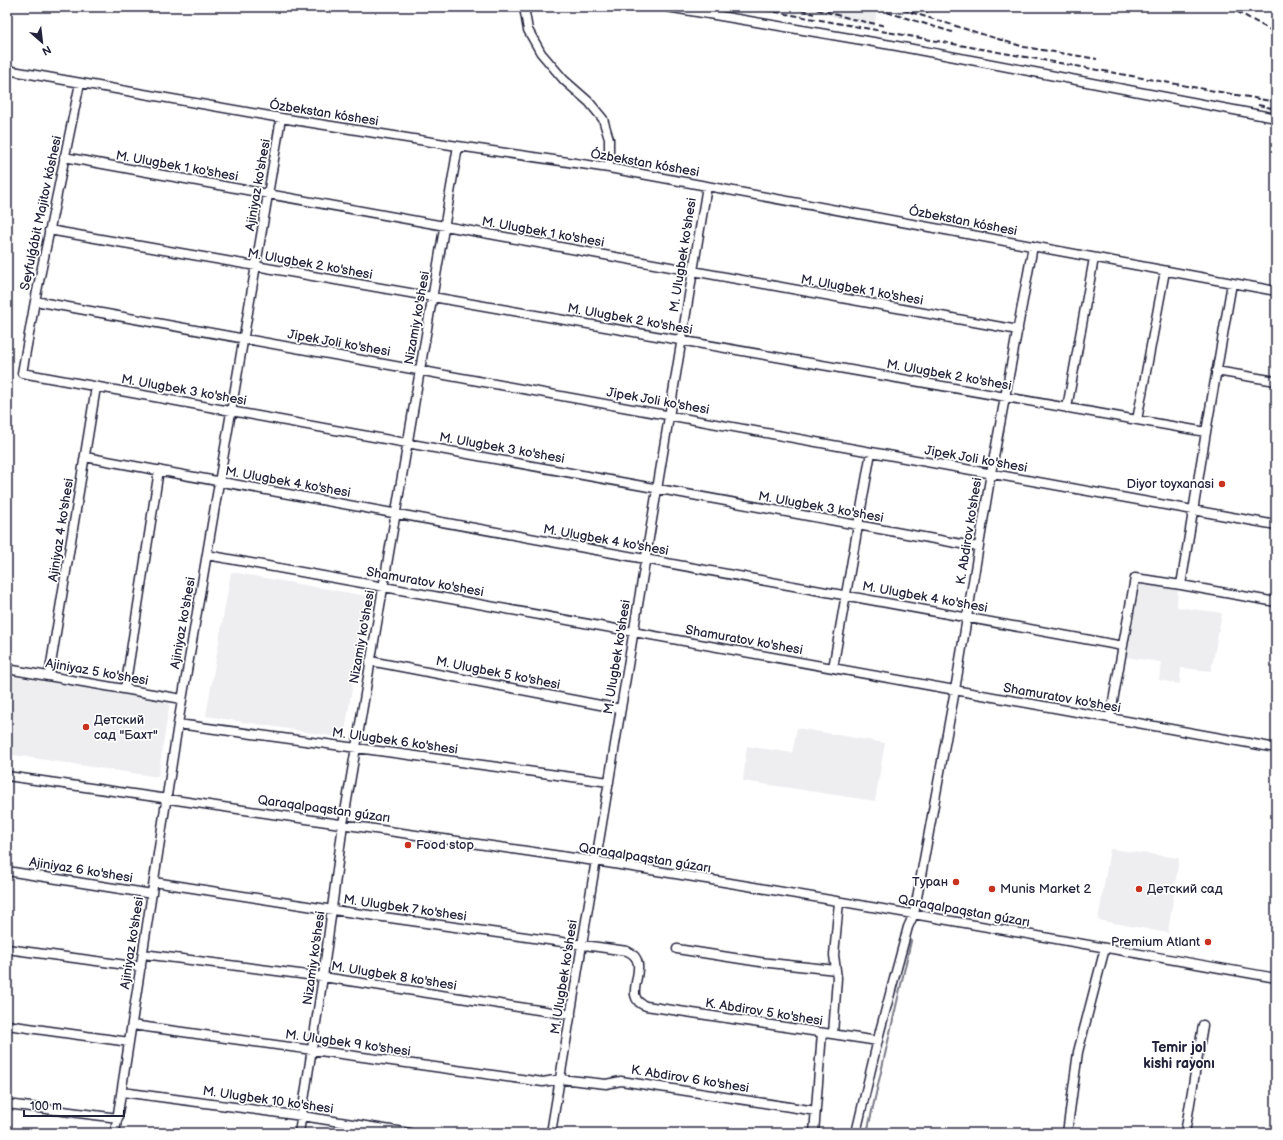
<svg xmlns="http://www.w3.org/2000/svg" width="1283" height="1140" font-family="'Balsamiq Sans',sans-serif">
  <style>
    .built { fill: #eeeef1 }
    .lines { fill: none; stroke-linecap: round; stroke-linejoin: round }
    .stream { stroke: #7a7a88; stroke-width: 2 }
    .minor-casing { stroke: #22223b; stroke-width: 11 }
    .minor { stroke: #fff; stroke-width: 8 }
    .rail { stroke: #22223b; stroke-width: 2; stroke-dasharray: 6 3; stroke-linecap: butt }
    .poi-dot { fill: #c8321e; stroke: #fff; stroke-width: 1.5 }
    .labels { text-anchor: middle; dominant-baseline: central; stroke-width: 3.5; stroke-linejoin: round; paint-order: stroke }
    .street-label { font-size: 13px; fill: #22223b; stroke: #fff }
    .poi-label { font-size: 13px; fill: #22223b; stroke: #fff; text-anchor: start }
    .neighbourhood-label { font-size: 14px; font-weight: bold; fill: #22223b; stroke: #fff }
  </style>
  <rect width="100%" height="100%" fill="#fff"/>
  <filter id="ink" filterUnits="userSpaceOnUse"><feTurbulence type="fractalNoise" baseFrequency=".025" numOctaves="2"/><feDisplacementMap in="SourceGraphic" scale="8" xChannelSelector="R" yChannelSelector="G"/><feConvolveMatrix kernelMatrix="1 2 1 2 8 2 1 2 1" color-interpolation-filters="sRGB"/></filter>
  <g filter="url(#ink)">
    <path class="built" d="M798,7H878L874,27Z
      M231,572L367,596L344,738L206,716Z
      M1137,583L1178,589L1177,607L1222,613L1211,671L1181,668L1180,684L1159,680L1161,662L1125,657Z
      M7,676L170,700L158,777L7,754Z
      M797,728L885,743L875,801L743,781L747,746L792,753Z
      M1110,849L1179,858L1168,933L1098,920Z"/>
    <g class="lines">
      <path class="stream" d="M7,95V97
        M867,1133L911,941"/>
      <defs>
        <path id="minor" d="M524,7L528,30L541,53L564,80L589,102L603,119L609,139V168
          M667,7L897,46L1276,118
          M7,70L281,118L451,145L609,168L1276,291
          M80,83L35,301L22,373L978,547
          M64,157L1018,330
          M49,230L1206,432
          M35,301L1276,525
          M1216,371L1276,381
          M1067,408L1094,258
          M1137,420L1165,271
          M85,457L1123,646
          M207,555L1276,748
          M1181,585L1206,432L1232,283
          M370,661L621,709
          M833,668L871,452
          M7,669L182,699
          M49,676L96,387
          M125,689L159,470
          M1110,718L1135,578L1181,585L1276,602
          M178,724L609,782
          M7,776C203,804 399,831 595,861C823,897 1049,938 1276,978
          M7,871L152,894
          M154,882L333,910L627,951C655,963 618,997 646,1006L878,1041
          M7,949L141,967
          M677,949L760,962L836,970
          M143,954L323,977L571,1015
          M7,1025L129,1042
          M132,1025L543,1082L560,1079L606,1084L621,1081L816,1111
          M833,1034L837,978L834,955L839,902
          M122,1092L302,1116L410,1133
          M7,1104L118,1118
          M115,1133L178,724L281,118
          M299,1133L323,977L343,824L458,146
          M551,1133L707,186
          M814,1133L822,1033
          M856,1133L880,1031L908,927L914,914L955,690L991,473L1033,246
          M1067,1133L1078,1052L1105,948
          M1185,1133L1203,1025"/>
      </defs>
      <use href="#minor" class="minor-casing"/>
      <use href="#minor" class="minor"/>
      <path class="rail" d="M748,7L1276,102
        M793,7L814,14
        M808,7L852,19L886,26
        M870,7L952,32
        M894,7L1024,47L1097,59
        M918,7L928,12
        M1229,7L1276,33
        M1258,105L1276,109"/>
    </g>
  </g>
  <g class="poi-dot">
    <circle cx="1222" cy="484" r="4"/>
    <circle cx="86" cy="727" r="4"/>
    <circle cx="408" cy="845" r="4"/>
    <circle cx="956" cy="882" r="4"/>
    <circle cx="992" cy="889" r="4"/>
    <circle cx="1139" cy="889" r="4"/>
    <circle cx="1208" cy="942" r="4"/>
  </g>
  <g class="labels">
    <g class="street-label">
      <text transform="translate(324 113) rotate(9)">Ózbekstan kóshesi</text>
      <text transform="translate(645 163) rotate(10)">Ózbekstan kóshesi</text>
      <text transform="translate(177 166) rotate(10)">M. Ulugbek 1 ko'shesi</text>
      <text transform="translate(258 185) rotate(-80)">Ajiniyaz ko'shesi</text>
      <text transform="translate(41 213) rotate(-78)">Seyfulǵábit Majitov kóshesi</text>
      <text transform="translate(963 221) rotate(11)">Ózbekstan kóshesi</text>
      <text transform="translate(543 232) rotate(10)">M. Ulugbek 1 ko'shesi</text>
      <text transform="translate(683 255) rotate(-81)">M. Ulugbek ko'shesi</text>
      <text transform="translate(310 264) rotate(10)">M. Ulugbek 2 ko'shesi</text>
      <text transform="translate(862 290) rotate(10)">M. Ulugbek 1 ko'shesi</text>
      <text transform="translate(417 318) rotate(-80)">Nizamiy ko'shesi</text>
      <text transform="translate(630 319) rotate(10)">M. Ulugbek 2 ko'shesi</text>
      <text transform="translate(339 343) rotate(10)">Jipek Joli ko'shesi</text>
      <text transform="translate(949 375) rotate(10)">M. Ulugbek 2 ko'shesi</text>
      <text transform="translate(184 390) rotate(10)">M. Ulugbek 3 ko'shesi</text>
      <text transform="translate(658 401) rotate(10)">Jipek Joli ko'shesi</text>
      <text transform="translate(502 448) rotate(10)">M. Ulugbek 3 ko'shesi</text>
      <text transform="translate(976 459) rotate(10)">Jipek Joli ko'shesi</text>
      <text transform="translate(288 482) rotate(10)">M. Ulugbek 4 ko'shesi</text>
      <text transform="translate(821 507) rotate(10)">M. Ulugbek 3 ko'shesi</text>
      <text transform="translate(61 530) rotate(-81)">Ajiniyaz 4 ko'shesi</text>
      <text transform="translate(969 531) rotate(-81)">K. Abdirov ko'shesi</text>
      <text transform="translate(606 540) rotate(10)">M. Ulugbek 4 ko'shesi</text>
      <text transform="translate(425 582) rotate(10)">Shamuratov ko'shesi</text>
      <text transform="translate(925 597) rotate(10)">M. Ulugbek 4 ko'shesi</text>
      <text transform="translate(183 623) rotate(-80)">Ajiniyaz ko'shesi</text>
      <text transform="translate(362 637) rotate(-80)">Nizamiy ko'shesi</text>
      <text transform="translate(744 640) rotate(10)">Shamuratov ko'shesi</text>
      <text transform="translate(617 657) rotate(-81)">M. Ulugbek ko'shesi</text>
      <text transform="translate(97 672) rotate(10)">Ajiniyaz 5 ko'shesi</text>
      <text transform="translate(498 673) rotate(11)">M. Ulugbek 5 ko'shesi</text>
      <text transform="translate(1062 698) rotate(10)">Shamuratov ko'shesi</text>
      <text transform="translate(395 741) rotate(8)">M. Ulugbek 6 ko'shesi</text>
      <text transform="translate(324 809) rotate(8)">Qaraqalpaqstan gúzarı</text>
      <text transform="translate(645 858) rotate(9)">Qaraqalpaqstan gúzarı</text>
      <text transform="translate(81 870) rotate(9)">Ajiniyaz 6 ko'shesi</text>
      <text transform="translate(405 908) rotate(8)">M. Ulugbek 7 ko'shesi</text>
      <text transform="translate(964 911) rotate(10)">Qaraqalpaqstan gúzarı</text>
      <text transform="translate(132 943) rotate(-81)">Ajiniyaz ko'shesi</text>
      <text transform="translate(314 958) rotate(-82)">Nizamiy ko'shesi</text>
      <text transform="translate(394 976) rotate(9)">M. Ulugbek 8 ko'shesi</text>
      <text transform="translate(564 977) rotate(-81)">M. Ulugbek ko'shesi</text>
      <text transform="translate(764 1012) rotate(9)">K. Abdirov 5 ko'shesi</text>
      <text transform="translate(348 1043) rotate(8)">M. Ulugbek 9 ko'shesi</text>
      <text transform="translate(690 1079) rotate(9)">K. Abdirov 6 ko'shesi</text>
      <text transform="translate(268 1100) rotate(8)">M. Ulugbek 10 ko'shesi</text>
    </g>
    <g class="poi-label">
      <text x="1214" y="484" text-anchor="end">Diyor toyxanasi</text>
      <text x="94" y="720">Детский<tspan x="94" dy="15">сад "Бахт"</tspan></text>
      <text x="416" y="845">Food stop</text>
      <text x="948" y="882" text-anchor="end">Туран</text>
      <text x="1000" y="889">Munis Market 2</text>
      <text x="1147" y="889">Детский сад</text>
      <text x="1200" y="942" text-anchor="end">Premium Atlant</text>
    </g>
    <g class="neighbourhood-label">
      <text x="1179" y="1047">Temir jol<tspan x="1179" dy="16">kishi rayonı</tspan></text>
    </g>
  </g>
  <rect width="1283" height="1140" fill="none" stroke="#fff" stroke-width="24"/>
  <rect x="12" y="12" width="1259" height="1116" fill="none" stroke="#22223b" stroke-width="1.5" filter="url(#ink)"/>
  <g transform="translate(42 42) rotate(152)" stroke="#ffffff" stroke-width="3" paint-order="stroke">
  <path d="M0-3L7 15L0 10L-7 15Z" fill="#22223b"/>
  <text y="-6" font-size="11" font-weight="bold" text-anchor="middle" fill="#22223b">N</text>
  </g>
  <path d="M24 1110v6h100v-6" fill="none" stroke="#22223b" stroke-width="2"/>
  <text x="30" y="1110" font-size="12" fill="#22223b" stroke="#ffffff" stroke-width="3" paint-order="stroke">100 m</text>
</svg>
